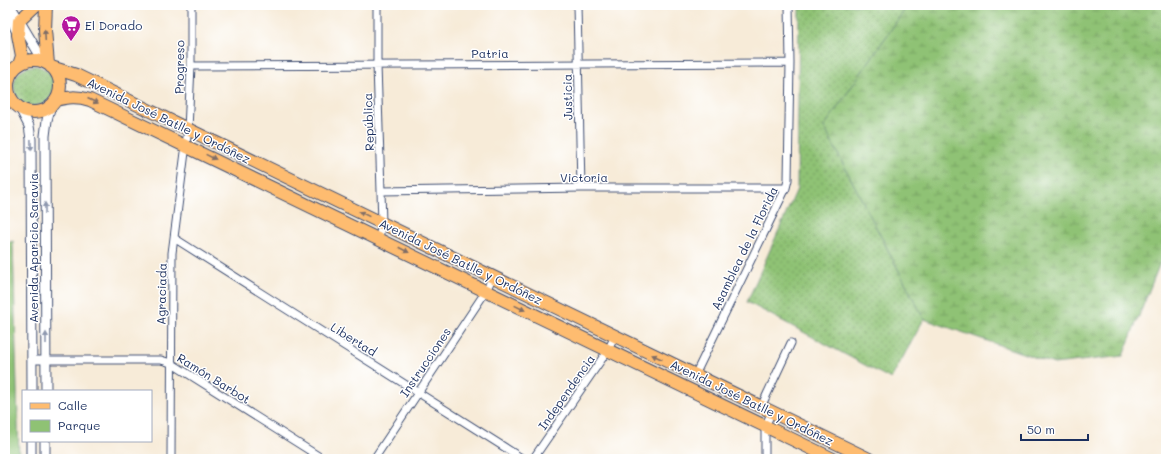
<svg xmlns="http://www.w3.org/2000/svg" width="1171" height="464" font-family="Mali,sans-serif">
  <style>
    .grass { fill: url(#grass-dots); stroke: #557869 }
    .wetland { fill: url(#wetland-marsh); stroke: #557869 }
    .green { fill: #8fc274; stroke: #557869 }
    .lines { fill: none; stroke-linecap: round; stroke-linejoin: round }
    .minor-casing { stroke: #3c4b70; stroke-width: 9 }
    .tertiary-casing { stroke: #3c4b70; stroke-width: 11 }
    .primary-casing { stroke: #3c4b70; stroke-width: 14 }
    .minor { stroke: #fff; stroke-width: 7 }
    .tertiary { stroke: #fff; stroke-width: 9 }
    .primary { stroke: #febc70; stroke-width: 12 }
    .oneway { fill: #816e66 }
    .oneway2 { fill: #8d97ae }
    .labels { text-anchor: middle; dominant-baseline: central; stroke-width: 3; stroke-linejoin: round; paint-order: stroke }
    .poi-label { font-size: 12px; fill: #1b2f5e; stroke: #fff; text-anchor: start }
    .street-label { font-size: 12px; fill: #1b2f5e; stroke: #fff }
  </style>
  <defs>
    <pattern id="grass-dots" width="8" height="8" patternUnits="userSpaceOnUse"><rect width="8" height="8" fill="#8fc274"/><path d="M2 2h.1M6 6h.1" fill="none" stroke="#749e62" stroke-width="1.8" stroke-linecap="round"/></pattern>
    <pattern id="wetland-marsh" width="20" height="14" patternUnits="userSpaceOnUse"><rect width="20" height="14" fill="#8fc274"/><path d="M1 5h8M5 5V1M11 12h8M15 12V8" fill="none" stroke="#749e62"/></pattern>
  </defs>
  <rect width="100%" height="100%" fill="#fff"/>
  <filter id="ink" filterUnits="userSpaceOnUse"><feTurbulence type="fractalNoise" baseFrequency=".025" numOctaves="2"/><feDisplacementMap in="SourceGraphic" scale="8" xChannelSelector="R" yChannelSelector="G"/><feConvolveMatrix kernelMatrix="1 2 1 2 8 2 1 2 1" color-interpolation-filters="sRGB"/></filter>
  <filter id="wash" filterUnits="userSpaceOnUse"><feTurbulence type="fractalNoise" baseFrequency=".012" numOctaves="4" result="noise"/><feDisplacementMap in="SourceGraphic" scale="16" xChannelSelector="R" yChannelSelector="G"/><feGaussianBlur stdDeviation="0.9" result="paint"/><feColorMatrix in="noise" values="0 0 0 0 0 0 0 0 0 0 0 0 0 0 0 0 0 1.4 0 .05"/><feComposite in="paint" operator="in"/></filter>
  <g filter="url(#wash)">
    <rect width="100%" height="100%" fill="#f7ebd8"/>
    <path class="grass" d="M799,5H908L824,127L924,319L891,379L747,302L797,189Z
      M14 86a20 20 0 1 1 40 0a20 20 0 1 1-40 0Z"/>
    <path class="wetland" d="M908,5H1166V248L1123,356L1054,364L924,319L824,127Z"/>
    <path class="green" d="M13,241L19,459H5V244Z"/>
  </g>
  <g filter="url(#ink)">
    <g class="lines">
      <defs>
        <path id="minor" d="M377,5V65L382,223L379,238
          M577,5L581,188
          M191,66L790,63
          M381,191L581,188H786
          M174,238L523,459
          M32,360H161L171,363L323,459
          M695,375L786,188L788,180L790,63L789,5
          M761,407L791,343
          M171,459L172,253L188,129L191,66V5
          M374,459L486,291L493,276
          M533,459L608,350L615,336
          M765,459V426L772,412"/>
        <path id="tertiary" d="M10,5L44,62
          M6,8L18,35
          M5,75L11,73
          M5,99L14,103
          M20,108L29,126L31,139L32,391
          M46,391L45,136L47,120L51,105
          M31,459V441
          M45,459V441"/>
        <path id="primary" d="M46,5L45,30L48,64
          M8 86a26 26 0 1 1 52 0a26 26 0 1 1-52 0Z
          M19,65L22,56L18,35L19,21L36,5
          M51,67L76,75L869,459
          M56,100C68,97 77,96 90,100C338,219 586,338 833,459"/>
      </defs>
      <use href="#minor" class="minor-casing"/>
      <use href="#tertiary" class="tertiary-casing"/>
      <use href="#primary" class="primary-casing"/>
      <use href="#minor" class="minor"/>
      <use href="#tertiary" class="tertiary"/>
      <use href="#primary" class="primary"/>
    </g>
    <defs><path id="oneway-solid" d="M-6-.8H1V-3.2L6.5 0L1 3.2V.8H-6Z"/></defs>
    <g class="oneway">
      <use href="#oneway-solid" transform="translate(45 35) rotate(-93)"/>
      <use href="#oneway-solid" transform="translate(93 101) rotate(24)"/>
      <use href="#oneway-solid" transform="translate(211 157) rotate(26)"/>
      <use href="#oneway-solid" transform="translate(364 214) rotate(-154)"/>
      <use href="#oneway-solid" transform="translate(404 250) rotate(27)"/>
      <use href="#oneway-solid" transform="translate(520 308) rotate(26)"/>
      <use href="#oneway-solid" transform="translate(657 357) rotate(-155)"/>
    </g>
    <g class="oneway2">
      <use href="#oneway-solid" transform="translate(31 145) rotate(89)"/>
      <use href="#oneway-solid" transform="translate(45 208) rotate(-90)"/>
      <use href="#oneway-solid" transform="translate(46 338) rotate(-90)"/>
    </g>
  </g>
  <defs>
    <symbol id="supermarket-pin" viewBox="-11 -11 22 30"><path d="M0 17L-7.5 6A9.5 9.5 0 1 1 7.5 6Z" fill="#b5179e" stroke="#fff"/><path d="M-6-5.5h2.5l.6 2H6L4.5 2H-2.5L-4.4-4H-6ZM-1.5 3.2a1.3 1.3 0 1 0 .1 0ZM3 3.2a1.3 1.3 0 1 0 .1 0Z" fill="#fff"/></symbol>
  </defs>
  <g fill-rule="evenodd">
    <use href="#supermarket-pin" x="60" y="14" width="22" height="30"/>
  </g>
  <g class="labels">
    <g class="poi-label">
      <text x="85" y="25">El Dorado</text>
    </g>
    <g class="street-label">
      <text x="490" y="53">Patria</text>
      <text transform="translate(179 67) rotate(-89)">Progreso</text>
      <text transform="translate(567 97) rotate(-91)">Justicia</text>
      <text transform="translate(169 120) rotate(26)">Avenida José Batlle y Ordóñez</text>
      <text transform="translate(368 122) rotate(-92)">República</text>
      <text x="584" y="177">Victoria</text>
      <text transform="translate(33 248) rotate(-90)">Avenida Aparicio Saravia</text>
      <text transform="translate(744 248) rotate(-64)">Asamblea de la Florida</text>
      <text transform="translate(461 261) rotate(26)">Avenida José Batlle y Ordóñez</text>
      <text transform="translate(161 294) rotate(-89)">Agraciada</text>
      <text transform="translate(354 339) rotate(32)">Libertad</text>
      <text transform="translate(425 362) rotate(-56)">Instrucciones</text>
      <text transform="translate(214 378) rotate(32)">Ramón Barbot</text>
      <text transform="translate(566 392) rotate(-55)">Independencia</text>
      <text transform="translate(752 402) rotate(26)">Avenida José Batlle y Ordóñez</text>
    </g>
  </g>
  <rect width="1171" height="464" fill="none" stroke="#fff" stroke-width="20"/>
  <rect x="22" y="390" width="130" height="52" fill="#ffffff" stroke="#a4acbf"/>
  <rect x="30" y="403" width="20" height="6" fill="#febc70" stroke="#a4acbf"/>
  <text x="58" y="410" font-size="12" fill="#1b2f5e">Calle</text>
  <rect x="30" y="420" width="20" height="12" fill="#8fc274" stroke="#a4acbf"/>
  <text x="58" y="430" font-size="12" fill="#1b2f5e">Parque</text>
  <path d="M1021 434v6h67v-6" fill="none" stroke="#1b2f5e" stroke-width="2"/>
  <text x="1027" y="434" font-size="12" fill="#1b2f5e" stroke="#ffffff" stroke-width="3" paint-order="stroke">50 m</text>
</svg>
